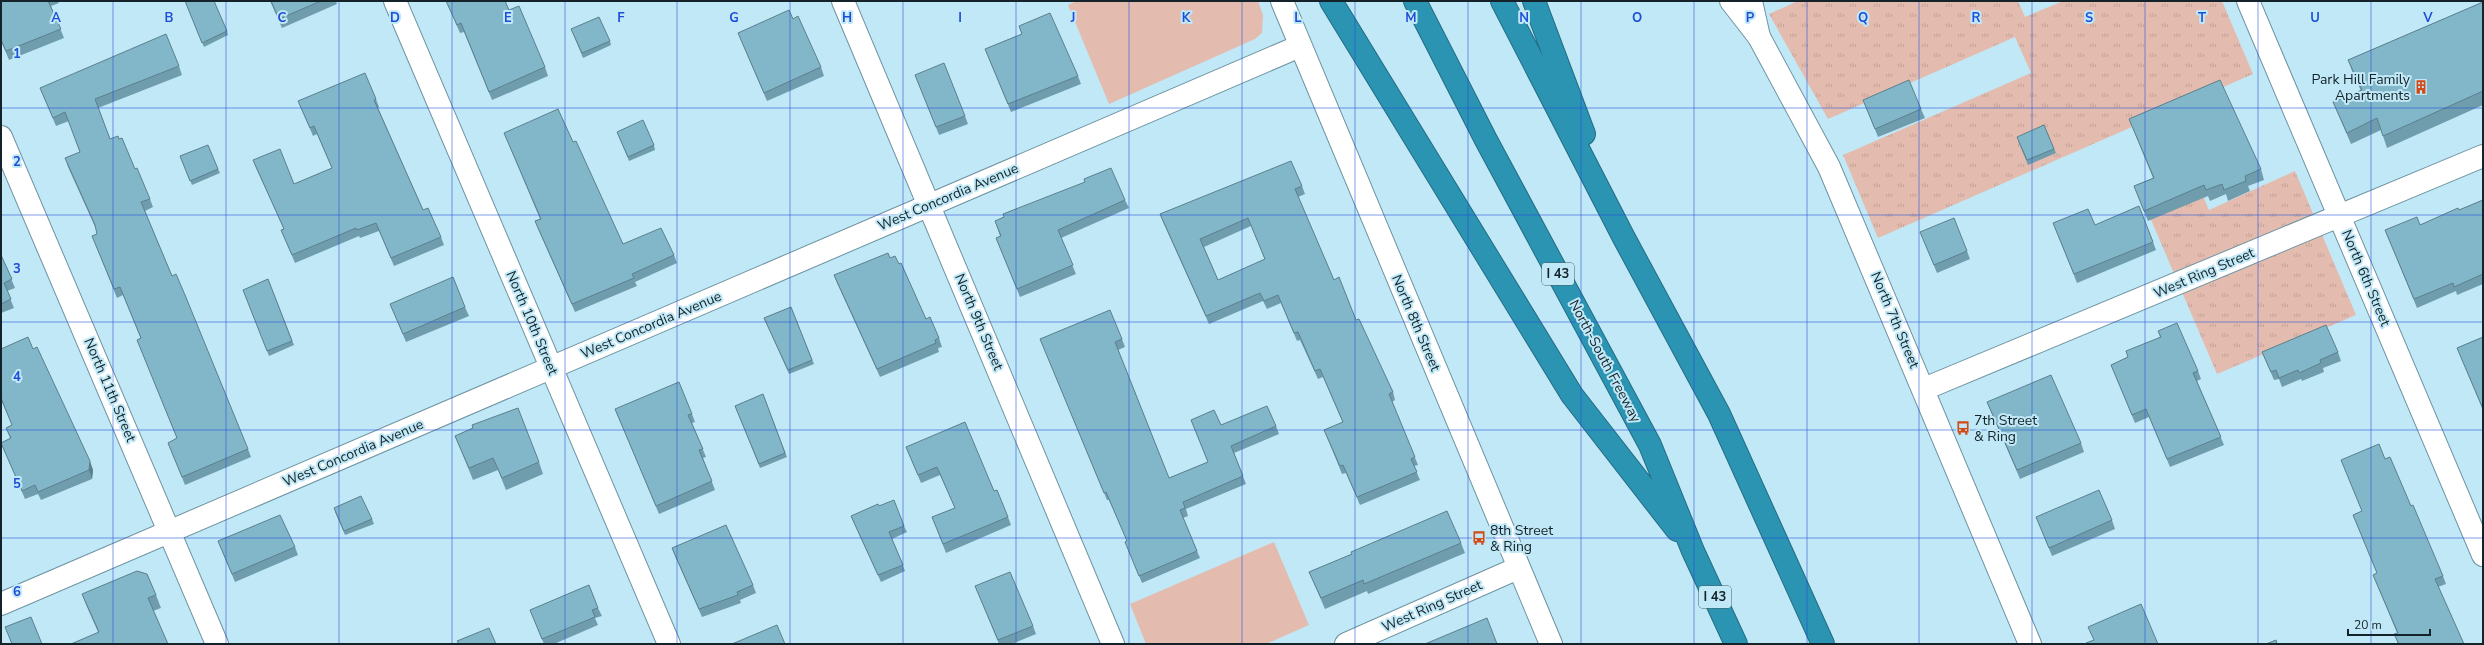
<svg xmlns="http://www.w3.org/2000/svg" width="2484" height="645" font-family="'Nunito Sans',sans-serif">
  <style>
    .grass { fill: url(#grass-tufts) }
    .garden { fill: #e3bcaf }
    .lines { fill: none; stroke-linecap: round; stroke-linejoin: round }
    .street-casing { stroke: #6e93a1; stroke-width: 24 }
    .secondary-casing { stroke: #6e93a1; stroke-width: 24 }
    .highway-casing { stroke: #246c83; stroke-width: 24 }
    .street { stroke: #fff; stroke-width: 22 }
    .secondary { stroke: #fff; stroke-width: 22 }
    .highway { stroke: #2c94b3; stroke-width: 22 }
    .wall { fill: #709dae; fill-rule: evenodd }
    .shaded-wall { fill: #5b808d }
    .building { fill: #82b7ca; stroke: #5b808d; fill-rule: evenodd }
    .grid { fill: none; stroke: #1d4ed8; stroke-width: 1; stroke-opacity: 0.55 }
    .labels { text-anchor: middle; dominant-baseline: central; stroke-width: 4; stroke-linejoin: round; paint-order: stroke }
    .shield { fill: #c1e8f6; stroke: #485e66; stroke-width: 1 }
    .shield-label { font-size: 13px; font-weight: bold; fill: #142329 }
    .poi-label { font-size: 14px; fill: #142329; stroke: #c1e8f6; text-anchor: start }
    .street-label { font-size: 14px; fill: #142329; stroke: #c1e8f6 }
    .grid-label { font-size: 13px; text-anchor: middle; font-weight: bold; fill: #1d4ed8; stroke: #c1e8f6; stroke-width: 4; stroke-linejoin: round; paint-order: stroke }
  </style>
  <defs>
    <pattern id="grass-tufts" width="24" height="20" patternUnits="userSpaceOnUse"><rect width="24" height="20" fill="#e3bcaf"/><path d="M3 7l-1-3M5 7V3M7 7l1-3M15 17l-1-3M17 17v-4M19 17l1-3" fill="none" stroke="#c2a197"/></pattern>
  </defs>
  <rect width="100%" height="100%" fill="#c1e8f6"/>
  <path class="grass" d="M1798,1H2018L2025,17L2063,1H2222L2253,74L1878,238L1843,155L2031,73L2015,37L1828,119L1769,14Z
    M2295,171L2356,315L2217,374L2140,194L2193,172L2209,210Z"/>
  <path class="garden" d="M1077,1H1258L1263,15L1262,33L1255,39L1109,104L1068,5Z
    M1274,542L1309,625L1266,644H1146L1130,604Z"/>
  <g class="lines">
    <defs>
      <path id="street" d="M395,1L669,644
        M843,1L1113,644
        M1751,1L1759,37
        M2248,1L2483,555
        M1,137L217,644
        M1924,389L2483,156
        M1,604L1300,46
        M1346,644L1518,568"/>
      <path id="secondary" d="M1282,1L1551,644
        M1731,1L1759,37L1829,167L2030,644"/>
      <path id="highway" d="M1331,1L1572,395L1677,530
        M1415,1L1486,140L1650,445L1693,551L1736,644
        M1502,1L1624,238L1719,414L1823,644
        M1534,1L1584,134"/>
    </defs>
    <use href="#street" class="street-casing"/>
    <use href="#secondary" class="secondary-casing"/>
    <use href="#highway" class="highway-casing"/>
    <use href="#street" class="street"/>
    <use href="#secondary" class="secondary"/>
    <use href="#highway" class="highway"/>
  </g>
  <path class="wall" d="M1,1H58L59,3L51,6L64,38L9,60L1,41Z
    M185,1L227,31L228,35L204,47Z
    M270,1H336L337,4L282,28Z
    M446,1H505L509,10L545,67L548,76L492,100L464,32L460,33Z
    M2483,2V105L2387,148L2381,130L2351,144L2338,114L2333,102L2361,91L2352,71L2348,60Z
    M793,19L821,67L824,76L767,101L738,33Z
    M1019,26L1078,76L1081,84L1011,112L985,49L1022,34Z
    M571,29L610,41L611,45L583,58Z
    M179,66L182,75L98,108L110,139H119L150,199L153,207L145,211L172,276L248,449L251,457L185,485L168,443L177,438L137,340L141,339L123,295L117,298L92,236L97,234L96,229L68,167L65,158L80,152L69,121L56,126L40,88Z
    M915,75L965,116L968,124L939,135Z
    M376,99L379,107L378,108L423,210L441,237L444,245L394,266L379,231L360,238L359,236L295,263L281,230L284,229L256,168L253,160L294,184L332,168L317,134L313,136L298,101Z
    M1863,100L1921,109L1925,118L1878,137Z
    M2129,119L2261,169L2264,180L2248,186L2250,191L2228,201L2226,194L2210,201L2208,196L2148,221L2134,186L2153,178Z
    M2044,125L2056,153L2028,165L2018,141Z
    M617,132L654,145L655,150L629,161Z
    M504,133L573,142L623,244L674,255L677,263L635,282L637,286L575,312L538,229L535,221L540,219Z
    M180,156L218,169L220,173L192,185Z
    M1302,186L1305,194L1298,197L1334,280L1356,320L1393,392L1395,400L1392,402L1418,465L1414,466L1420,480L1360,505L1346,473L1342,474L1324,430L1343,423L1323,377L1318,379L1300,340L1297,341L1281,303L1267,309L1263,301L1209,324L1163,222L1160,214ZM1251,226L1265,260L1218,280L1204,247Z
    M1125,200L1129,208L1061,238L1076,274L1020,297L996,238L1000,236L995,221Z
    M2483,200V284L2457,295L2456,291L2417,308L2385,230L2420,225L2459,210Z
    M2053,223L2095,225L2153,242L2156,250L2077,283Z
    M1920,232L1967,251L1970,259L1937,273Z
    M1,255L15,288L7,291L14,308L1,313Z
    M890,258L926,319L939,338L942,347L938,348L939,352L880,377L837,283L834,275Z
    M268,279L294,345L269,356L243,290Z
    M390,304L465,307L469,316L406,342Z
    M791,307L814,364L789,374L764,318Z
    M2158,331L2198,371L2201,379L2197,381L2224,445L2170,467L2149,417L2135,423L2111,365L2128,357L2160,337Z
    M2483,337V410L2457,348Z
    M1040,339H1122L1125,347L1118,350L1169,478L1208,462L1191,420L1221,425L1276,426L1279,434L1234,453L1246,484L1186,509L1188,516L1183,518L1200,558L1142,583L1125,542L1127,541L1109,500H1107Z
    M1,349H33L93,470L92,479L41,500L38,494L25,499L1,443L10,438L6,428L12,425L1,400Z
    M2262,352H2338L2341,361L2323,368L2324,372L2302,381L2301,379L2282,387L2279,379L2274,380Z
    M763,394L787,457L760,468L735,406Z
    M1987,402L2081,443L2084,452L2020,479Z
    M615,409L692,414L695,422L692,423L706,457L703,458L715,490L659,514Z
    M473,428L539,462L543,474L506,490L498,470L473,480L455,436Z
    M906,447L994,491L1008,517L1011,525L946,553L932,517L955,508L940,475L921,483Z
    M2385,459L2411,506L2443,576L2446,584L2438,587L2464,644H2398L2394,634L2397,633L2373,575L2377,573L2353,515L2362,511L2341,460Z
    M879,506L904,526L907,532L892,539L905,571L881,582L854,523L851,516Z
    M335,512L372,519L374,524L345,535Z
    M2036,517L2112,520L2115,529L2052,556Z
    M218,541L295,547L298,555L235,582Z
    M1461,543L1465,553L1368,594L1367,591L1325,609L1309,572L1352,554Z
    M672,548L753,585L756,593L740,600L741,603L702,617L675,556Z
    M975,586L1033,626L1036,634L1012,644H999Z
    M82,594L156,595L161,608L98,632L87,607Z
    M598,608L602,616L595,618L598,625L554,644H544L530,610Z"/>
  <path class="shaded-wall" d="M90,461L93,470L92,479L89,470Z"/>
  <path class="building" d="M1,1H48L61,29L6,51L1,40Z
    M185,1H214L227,31L202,43Z
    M271,1H321L279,19Z
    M446,1H505L509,10L519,6L545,67L489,92L461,23L457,25Z
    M2483,2V91L2383,136L2377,118L2347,133L2333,102L2362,90L2348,60Z
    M789,10L793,19L798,16L821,67L764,93L738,33Z
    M1050,13L1078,76L1008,104L985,49L1022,34L1019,26Z
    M599,17L610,41L582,53L571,29Z
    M166,34L179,66L95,99L110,139L118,136L119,139L122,138L135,169L137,168L150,199L141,202L172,276L176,274L185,295L248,449L182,477L168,443L177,438L137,340L141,338L120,287L114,289L92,236L97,234L95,225L65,158L80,152L65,112L53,118L40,88Z
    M944,63L965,116L936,127L915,75Z
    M365,73L376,99L374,100L423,210L428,208L441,237L391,258L376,223L357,230L356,228L292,255L281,230L284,229L253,160L280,149L294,184L332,168L314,126L310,128L298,101Z
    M1909,80L1921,109L1875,129L1863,100Z
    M2220,80L2261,169L2245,176L2246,181L2224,190L2222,184L2206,190L2204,185L2144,211L2134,186L2154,178L2129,119Z
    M558,109L573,142L576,141L623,244L661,228L674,255L632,274L634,278L572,304L535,221L541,219L504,133Z
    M643,120L654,145L628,157L617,132Z
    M2044,125L2054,149L2027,160L2017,137Z
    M208,145L218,169L190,181L180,156Z
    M1291,161L1302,186L1295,189L1334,280L1339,277L1356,320L1359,319L1393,392L1389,394L1415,457L1411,459L1417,472L1357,497L1343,465L1340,466L1324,430L1343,422L1320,369L1315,371L1298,332L1294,333L1278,295L1264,301L1260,293L1206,316L1160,214ZM1248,218L1265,259L1218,280L1200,239Z
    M1111,168L1125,200L1058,230L1073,265L1017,289L996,238L1001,236L995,221L1004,217L1003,214L1085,182L1084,179Z
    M2483,200V274L2454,287L2453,283L2414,299L2385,230L2417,217L2420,225L2458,208L2459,210Z
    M2139,206L2153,242L2074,274L2053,223L2088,209L2095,225Z
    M1954,218L1967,251L1934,265L1920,232Z
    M888,253L890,258L895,256L899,264L901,263L926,319L930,317L939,338L935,340L936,343L877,369L834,275Z
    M1,255L12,279L4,283L11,299L1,304Z
    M453,277L465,307L403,334L390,304Z
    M268,279L292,341L267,351L243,290Z
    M791,307L812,360L788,370L764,318Z
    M1110,310L1122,339L1115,342L1169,478L1208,462L1191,420L1214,410L1221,425L1267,406L1276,426L1231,446L1243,476L1183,502L1185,508L1180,510L1197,551L1139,576L1125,542L1127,541L1106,492L1104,493L1040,339Z
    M2177,323L2198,371L2193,373L2221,437L2167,459L2146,409L2132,415L2111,365L2128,357L2126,351L2161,337L2158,331Z
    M2326,325L2338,352L2320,360L2321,363L2299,373L2298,370L2279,378L2276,370L2271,372L2262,352Z
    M28,337L33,349L37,347L90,461L89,470L38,492L35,485L22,491L1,443L11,438L6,428L12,425L1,398V349Z
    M2483,337V409L2457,348Z
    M2051,375L2081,443L2017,470L1987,402Z
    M679,382L692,414L688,415L703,449L699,450L712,481L656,506L615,409Z
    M763,394L785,453L759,464L735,406Z
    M518,408L539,462L502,478L493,458L469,468L455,436L473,428L472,425Z
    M965,422L994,491L997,490L1008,517L943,544L932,517L955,508L937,467L918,475L906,447Z
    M2379,444L2385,459L2390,457L2411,506L2413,505L2443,576L2435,579L2464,644H2399L2394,634L2398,633L2373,575L2377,573L2353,515L2362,511L2341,460Z
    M2099,490L2112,520L2049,548L2036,517Z
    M361,496L372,519L344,531L334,508Z
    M894,500L904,526L889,532L903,565L878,575L851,516L878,504L879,506Z
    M1447,511L1461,543L1364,584L1363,580L1321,598L1309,572L1352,554L1351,552Z
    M280,515L295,547L232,574L218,541Z
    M726,525L753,585L737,592L738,595L699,609L672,548Z
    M137,571L147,574L156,595L148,598L168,644H71L99,632L82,594Z
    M1010,572L1033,626L998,640L975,586Z
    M589,585L598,608L592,610L595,617L542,639L530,610Z
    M2141,604L2158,644H2086V643L2094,640L2088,627Z
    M31,617L42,644H12L5,627Z
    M1487,618L1497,644H1425Z
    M777,625L785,644H732Z
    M489,628L496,644H459L457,641Z
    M2276,640L2277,644H2266Z"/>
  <path class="grid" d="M113,1V644M226,1V644M339,1V644M452,1V644M565,1V644M677,1V644M790,1V644M903,1V644M1016,1V644M1129,1V644M1242,1V644M1355,1V644M1468,1V644M1581,1V644M1694,1V644M1807,1V644M1919,1V644M2032,1V644M2145,1V644M2258,1V644M2371,1V644M1,108H2483M1,215H2483M1,322H2483M1,430H2483M1,538H2483"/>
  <defs>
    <symbol id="building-bare" viewBox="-9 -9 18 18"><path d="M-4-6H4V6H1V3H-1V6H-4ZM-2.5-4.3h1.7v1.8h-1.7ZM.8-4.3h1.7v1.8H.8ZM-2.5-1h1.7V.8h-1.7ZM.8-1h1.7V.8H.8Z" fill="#d24b16" stroke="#c1e8f6" stroke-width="2.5" paint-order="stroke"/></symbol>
    <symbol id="bus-bare" viewBox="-9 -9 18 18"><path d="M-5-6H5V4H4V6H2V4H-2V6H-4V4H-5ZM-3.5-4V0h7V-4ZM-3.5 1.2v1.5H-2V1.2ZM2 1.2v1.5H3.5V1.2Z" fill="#d24b16" stroke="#c1e8f6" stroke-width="2.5" paint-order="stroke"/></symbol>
  </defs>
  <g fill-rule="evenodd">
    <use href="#building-bare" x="2411" y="77" width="20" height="20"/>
    <use href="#bus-bare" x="1953" y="418" width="20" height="20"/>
    <use href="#bus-bare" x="1469" y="528" width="20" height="20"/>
  </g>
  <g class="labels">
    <g class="shield">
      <rect x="1542" y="263" width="32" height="22" rx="3"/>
      <rect x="1699" y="586" width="32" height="22" rx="3"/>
    </g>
    <g class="shield-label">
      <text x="1558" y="274">I 43</text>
      <text x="1715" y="597">I 43</text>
    </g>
    <g class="poi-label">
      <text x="2410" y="79" text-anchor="end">Park Hill Family<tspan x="2410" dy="16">Apartments</tspan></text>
      <text x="1974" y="420">7th Street<tspan x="1974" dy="16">&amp; Ring</tspan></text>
      <text x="1490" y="530">8th Street<tspan x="1490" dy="16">&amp; Ring</tspan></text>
    </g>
    <g class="street-label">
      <text transform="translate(948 197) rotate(-23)">West Concordia Avenue</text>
      <text transform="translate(2204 273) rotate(-23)">West Ring Street</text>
      <text transform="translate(2366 278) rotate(67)">North 6th Street</text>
      <text transform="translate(1895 320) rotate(67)">North 7th Street</text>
      <text transform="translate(979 322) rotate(67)">North 9th Street</text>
      <text transform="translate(532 323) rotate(67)">North 10th Street</text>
      <text transform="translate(1416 323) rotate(67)">North 8th Street</text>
      <text transform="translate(651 325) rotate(-23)">West Concordia Avenue</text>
      <text transform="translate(1605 361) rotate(62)">North-South Freeway</text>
      <text transform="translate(110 390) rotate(67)">North 11th Street</text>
      <text transform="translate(353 453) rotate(-23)">West Concordia Avenue</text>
      <text transform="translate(1432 606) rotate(-24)">West Ring Street</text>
    </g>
  </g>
  <g class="grid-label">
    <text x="56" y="22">A</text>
    <text x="169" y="22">B</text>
    <text x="282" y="22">C</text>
    <text x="395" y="22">D</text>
    <text x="508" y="22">E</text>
    <text x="621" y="22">F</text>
    <text x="734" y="22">G</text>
    <text x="847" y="22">H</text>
    <text x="960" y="22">I</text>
    <text x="1073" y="22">J</text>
    <text x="1186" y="22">K</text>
    <text x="1298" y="22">L</text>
    <text x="1411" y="22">M</text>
    <text x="1524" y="22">N</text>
    <text x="1637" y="22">O</text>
    <text x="1750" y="22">P</text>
    <text x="1863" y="22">Q</text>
    <text x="1976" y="22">R</text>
    <text x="2089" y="22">S</text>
    <text x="2202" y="22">T</text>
    <text x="2315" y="22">U</text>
    <text x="2428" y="22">V</text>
    <text x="17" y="58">1</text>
    <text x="17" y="166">2</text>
    <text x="17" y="273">3</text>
    <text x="17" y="381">4</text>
    <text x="17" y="488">5</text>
    <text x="17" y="596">6</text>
  </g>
  <rect width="2484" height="645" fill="none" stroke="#142329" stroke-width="4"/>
  <path d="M2348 629v6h82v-6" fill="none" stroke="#142329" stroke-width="2"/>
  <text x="2354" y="629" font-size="12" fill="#142329" stroke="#c1e8f6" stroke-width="3" paint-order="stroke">20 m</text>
</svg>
